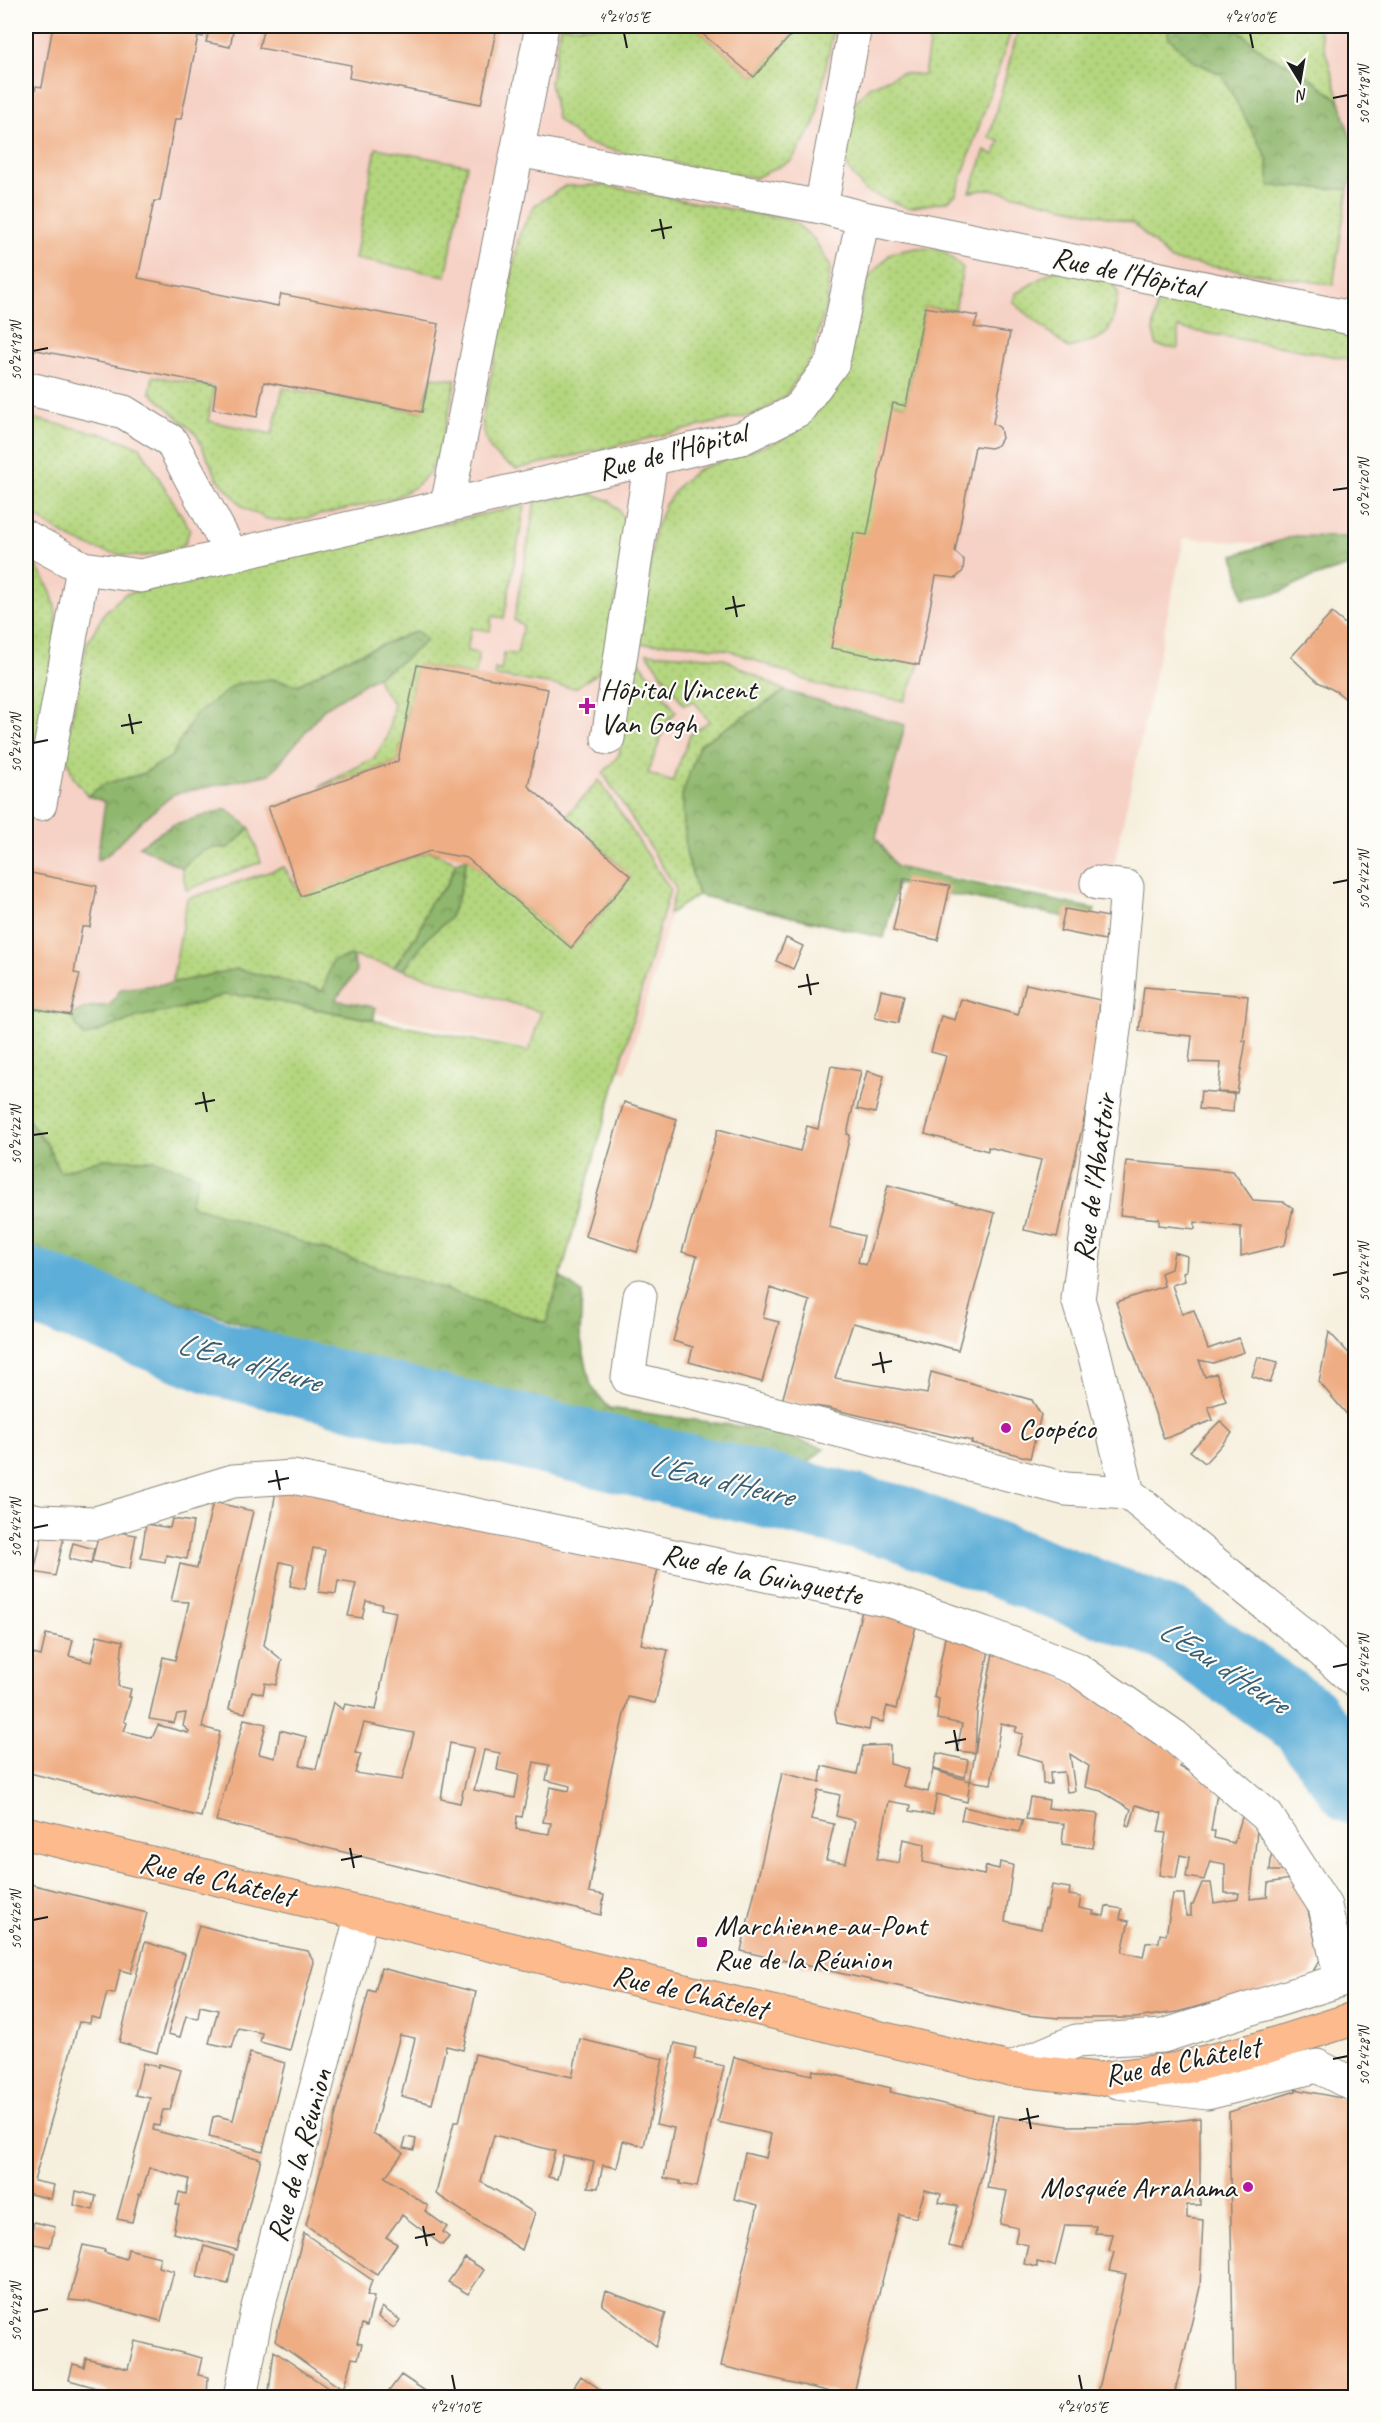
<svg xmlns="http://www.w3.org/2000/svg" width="1381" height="2423" font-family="Caveat,sans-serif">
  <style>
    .built { fill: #f6d1c5 }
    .grass { fill: url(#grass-dots); stroke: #68794d; stroke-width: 1.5 }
    .forest { fill: url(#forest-crowns); stroke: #566a44; stroke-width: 1.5 }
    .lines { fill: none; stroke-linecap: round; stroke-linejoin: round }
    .river { stroke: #5daed8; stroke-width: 75 }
    .building { fill: #efad84; fill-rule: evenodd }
    .minor-casing { stroke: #89867c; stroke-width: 35 }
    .major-casing { stroke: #89867c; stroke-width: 35 }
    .minor { stroke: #fff; stroke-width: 33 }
    .major { stroke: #fcba8d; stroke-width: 33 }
    .ticks { fill: none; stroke: #1c1c1c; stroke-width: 2 }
    .poi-dot { fill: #b5179e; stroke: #fdfcf7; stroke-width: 2 }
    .labels { text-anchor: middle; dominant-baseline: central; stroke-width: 4.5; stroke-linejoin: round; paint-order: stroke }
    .street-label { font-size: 30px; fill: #1c1c1c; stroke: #fdfcf7 }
    .poi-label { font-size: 30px; fill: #1c1c1c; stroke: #fdfcf7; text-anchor: start }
    .water-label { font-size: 32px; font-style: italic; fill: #395e71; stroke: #fdfcf7 }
    .neatline { fill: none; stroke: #1c1c1c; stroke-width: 2 }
    .ticks-label { font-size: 15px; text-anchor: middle; fill: #1c1c1c }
  </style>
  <defs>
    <pattern id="grass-dots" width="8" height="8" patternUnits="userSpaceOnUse" patternTransform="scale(1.5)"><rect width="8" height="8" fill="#b4d67e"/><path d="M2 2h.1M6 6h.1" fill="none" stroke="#9ab76c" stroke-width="1.8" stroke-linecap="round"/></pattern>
    <pattern id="forest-crowns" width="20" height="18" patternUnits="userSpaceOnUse" patternTransform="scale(1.5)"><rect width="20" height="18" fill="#8fb76d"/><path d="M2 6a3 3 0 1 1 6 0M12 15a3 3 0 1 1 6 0" fill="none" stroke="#749459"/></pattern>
  </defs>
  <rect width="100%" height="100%" fill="#fdfcf7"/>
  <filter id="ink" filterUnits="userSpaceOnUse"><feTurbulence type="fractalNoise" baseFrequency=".0167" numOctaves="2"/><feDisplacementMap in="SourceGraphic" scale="12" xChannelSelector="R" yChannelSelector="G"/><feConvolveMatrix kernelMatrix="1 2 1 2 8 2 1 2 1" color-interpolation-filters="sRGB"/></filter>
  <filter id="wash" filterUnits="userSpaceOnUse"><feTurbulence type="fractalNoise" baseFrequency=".008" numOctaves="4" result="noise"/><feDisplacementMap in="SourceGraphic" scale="24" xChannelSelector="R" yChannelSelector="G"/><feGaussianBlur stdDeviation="1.35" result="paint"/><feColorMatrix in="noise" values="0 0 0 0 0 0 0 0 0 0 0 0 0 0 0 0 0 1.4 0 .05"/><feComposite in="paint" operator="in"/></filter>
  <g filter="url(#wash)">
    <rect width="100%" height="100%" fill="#f6efdd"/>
    <path class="built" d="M26,26H1355V542L1293,546L1184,538L1106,902L898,867L680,883L626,1072L224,978L62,1023L26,1167Z"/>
    <path class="grass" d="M561,26H693L754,77L799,26H834L815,124L791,161L755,178L637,156L585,143L557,119L550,82Z
      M932,26H1013L956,194L948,201L908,208L865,191L846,166L842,130L850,108L869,87L901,73L924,75Z
      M1019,26H1167L1169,38L1195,61L1221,74L1267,158L1269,186L1348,189L1333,285L1171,260L1133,223L990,189L970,192L985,150L994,155L1000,141L989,138Z
      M1234,26H1318L1340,101L1301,71L1265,54Z
      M376,148L467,165L446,276L355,259Z
      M603,185L793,221L814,239L830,266L827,303L811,359L786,395L761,412L517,469C493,457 484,447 482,419L520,233L535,205L565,186Z
      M917,248L941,249L963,268L955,310L925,307L906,406L894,403L919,665L905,701L821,686L729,650L679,643L639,644L655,530L665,505L680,484L699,469L781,440L812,416L832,394L848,360L868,278L891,253Z
      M1054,270L1110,280L1118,293C1110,339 1112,335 1068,348L1013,302L1015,294Z
      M1175,293L1355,331V360L1178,328V349L1157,346L1153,331L1157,302Z
      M153,376L214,387L208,421L272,434L283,388L421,412L432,377L456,380L439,455L429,473L415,487L394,498L289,522L267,519L244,508L217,478L196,434L150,392Z
      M26,417L110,436L140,447L190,529L184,546C171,549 156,555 143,556C99,557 57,536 26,506Z
      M587,493C609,499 617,502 626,524L608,656L598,673L575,688L495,676V669L501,671L504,653L517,654L523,625L514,620L535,502Z
      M525,505L504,618L492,616L490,631L471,628L467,651L479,653L475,675L417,665L398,761L319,787L374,758L387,738L394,704L380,686L377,677L405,659L426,640L417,631L341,661L298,685L271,679L195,715L171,757L142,774L104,784L88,796L73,777L65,751L87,643L105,612L125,594Z
      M26,556C38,568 50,585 54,603C65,649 36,742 26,790Z
      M647,653L723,658L785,691L699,745L686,852L698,895L669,914L676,888L603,773L619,755L635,655L676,712L667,721L648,773L672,782L690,735L709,721L694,701L684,705Z
      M599,780L670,889L547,1324L190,1205L102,1159L60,1173L48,1146L26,1117V1007L70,1015L84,1037L137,1017L187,1007L223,995L249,996L529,1051L541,1012L404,970L427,938L449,919L459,895L467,858L571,948L631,877L567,815Z
      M250,828L261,862L186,890L182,868C198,852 206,845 229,848Z
      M430,851L456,862L447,885L429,903L420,930L394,967L352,956L332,961L324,991L237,969L172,983L187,899L284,867L301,895Z"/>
    <path class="forest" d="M1167,26H1234L1265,54L1301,71L1340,101L1355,154V169L1348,189L1269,186L1267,158L1221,74L1195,62L1169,38Z
      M1295,536L1355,537V564L1305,580L1278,593L1243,599L1234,555Z
      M417,631L427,640L405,659L325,708L270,774L174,794L139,823L106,856L97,860L105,802L88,796L104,784L142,774L171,757L195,715L236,684L271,679L298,685L341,661Z
      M785,691L905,725L876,837L896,867L1095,909L1091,922L897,884L884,938L698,895L686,852L682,795L699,745Z
      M227,809L250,828L229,848C206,845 198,852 182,868L139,846L172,825Z
      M467,858L459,895L449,919L427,938L404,970L394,967L420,930L429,903L447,885L456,862Z
      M352,956L357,972L335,1000L375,1007L374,1020L250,996L223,995L187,1007L137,1017L84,1037L70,1015L88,1007L110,1005L121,989L172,983L237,969L323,991L332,961Z
      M26,1117L48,1146L60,1172L102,1159L155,1160L199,1176L190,1205L546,1323L560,1277L582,1293L580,1336L591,1386L609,1408L758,1429L824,1448L801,1470L715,1452L590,1422L527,1411L368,1367L97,1274L26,1253Z"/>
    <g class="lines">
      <path class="river" d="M26,1284L223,1360L897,1522L1170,1625L1304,1719L1356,1788"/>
    </g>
    <g id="blocks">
      <path class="building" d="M53,26H206L203,37L198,36L181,119H175L160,201H154L138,278L278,306L281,294L439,324L422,412L264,382L257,417L213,409L216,385L26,348V139L36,86L42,87Z
        M210,26H234L230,47L206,42Z
        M264,26H497L481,104L349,78L351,65L259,48Z
        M693,26H799L754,77Z
        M925,307L978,316L974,327L1010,333L993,423L1000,428L1002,438L998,445L991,448L975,446L955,552L964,560L963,571L956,578L936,576L919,665L831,648L854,533L867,535L893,403L906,406Z
        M1332,613L1356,633V707L1337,692L1318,682L1291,657Z
        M417,665L548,689L528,786L631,876L571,948L467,858L430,851L301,896L268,807L398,761Z
        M26,872L97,886L90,927H82L74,973L80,974L70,1015L26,1007Z
        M904,878L950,886L938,940L893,931Z
        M1065,909L1109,917L1105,940L1060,931Z
        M786,938L803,946L793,969L776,961Z
        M1026,984L1100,1000L1091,1089L1057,1237L1024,1230L1041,1160L988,1147V1151L925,1134L946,1056L931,1052L941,1016L955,1020L961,999L1018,1015Z
        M1144,987L1248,996L1243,1041H1246L1237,1093L1218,1092L1221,1063L1189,1062L1192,1036L1139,1031Z
        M881,990L904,995L898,1023L875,1018Z
        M831,1066L861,1071L847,1134L850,1135L829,1227L864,1236L858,1262L866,1265L888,1185L995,1213L958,1350L853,1323L835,1378L927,1394L931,1372L1032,1400L1041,1415L1030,1458L971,1443L972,1441L827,1408L782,1401L810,1301L770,1288L763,1318L779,1322L762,1382L689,1362L693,1347L673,1341L697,1256L682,1252L718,1129L800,1151L807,1126L818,1129Z
        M867,1071L884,1076L875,1113L857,1109Z
        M1201,1091L1234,1094L1233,1112L1199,1109Z
        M624,1102L677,1119L637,1252L585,1236Z
        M1126,1161L1233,1171L1253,1200L1284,1202L1293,1208L1285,1245L1241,1256V1227L1195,1222V1229L1159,1225V1219L1120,1215Z
        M1174,1252L1187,1256L1186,1271L1183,1272L1185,1281L1172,1285L1182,1314L1194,1310L1208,1349L1239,1338L1244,1352L1213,1363L1199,1360L1205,1377L1216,1373L1226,1401L1208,1407L1213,1420L1164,1439L1116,1302L1164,1286L1161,1273L1171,1269Z
        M1329,1332L1356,1361V1425L1319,1382Z
        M1258,1357L1278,1362L1270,1383L1252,1376Z
        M1220,1421L1232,1433L1205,1463L1190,1451Z
        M277,1484L659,1564L641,1644L668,1650L655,1703L628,1697L609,1779L589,1892L604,1895L601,1915L216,1821L244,1719L266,1724L259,1754L275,1758L280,1730L307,1737L300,1765L316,1769L333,1702L343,1710L345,1704L376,1710L396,1612L381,1609L382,1604L366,1601L362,1618L348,1616L356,1584L338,1581L336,1594L319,1592L325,1550L313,1548L305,1589L290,1586L294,1565L280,1562L264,1645L282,1660L276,1685L265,1683L263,1694L252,1691L245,1713L229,1709L272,1515ZM364,1723L414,1733L402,1780L355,1773L361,1754L355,1753ZM450,1743L474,1748L460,1803L441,1799ZM484,1750L500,1753L497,1770L519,1775L515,1798L474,1790ZM534,1762L549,1765L546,1780L570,1786L569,1791L550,1787L543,1822L551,1823L549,1834L516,1829L517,1816L522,1817Z
        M213,1502L253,1511L202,1727L220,1732L201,1817L26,1772V1652L41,1656L46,1634L73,1640L69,1656L91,1662L97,1635L123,1641L118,1686L131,1689L129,1697H131L124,1721L127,1723L124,1731L152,1738L158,1725L188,1733L189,1731L183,1726L186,1713L177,1714L174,1723L149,1719L163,1657L175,1660L189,1602L171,1601L180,1564L197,1568Z
        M172,1519L193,1522L187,1559L166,1555L165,1562L141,1558L146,1524L170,1528Z
        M100,1529L136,1535L130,1569L92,1561Z
        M43,1532L64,1537L55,1576L34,1572Z
        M73,1543L94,1549L91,1564L69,1559Z
        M863,1607L917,1622L896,1709L887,1706L883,1722L871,1719L869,1730L837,1723L835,1713Z
        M946,1632L990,1645L977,1711L975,1753L957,1751L962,1724L937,1719L939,1699L934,1697Z
        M994,1647L1053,1671L1182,1757L1180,1767L1218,1786L1211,1831H1215L1214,1838L1234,1843L1244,1811L1262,1828L1257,1831L1250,1899L1267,1897L1268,1883L1296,1878L1302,1886L1320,1960L1310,1976L1177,2012L1135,2018H1059L1027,2015L741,1951L782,1773L820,1782L822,1766L857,1774L863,1746L890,1745V1764L908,1769L903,1786L928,1792L933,1770L970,1781L967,1802L937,1794L933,1815L910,1811L911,1805L889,1801L877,1859L899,1863L903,1839L925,1844L923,1862L984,1875L986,1866L999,1869L1000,1862L1013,1865L1005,1921L1041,1929L1045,1909L1047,1910L1052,1885L1070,1888L1069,1895L1081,1897L1079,1908L1094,1911L1093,1914L1104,1916L1106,1906L1122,1909L1120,1919L1129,1921L1122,1952L1143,1957L1146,1943L1159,1942L1160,1934L1166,1935L1173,1894H1184L1186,1916H1191V1905H1193L1202,1883H1211L1214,1903L1238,1899L1239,1893H1225V1864L1210,1861L1204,1880L1186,1877L1189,1857L1180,1855L1176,1878L1159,1875L1166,1833L1158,1832L1162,1813L1136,1805L1130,1826L1126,1825L1131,1809L1101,1791L1085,1787L1089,1766L1070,1754L1075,1791L1067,1792L1064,1772L1050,1773L1051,1784H1043L1042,1761L1017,1754L1023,1734L1015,1732L1017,1727L1001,1723L991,1784L970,1781ZM818,1790L840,1795L836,1816L855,1821L846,1863L826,1860L834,1824L811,1819Z
        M937,1753L968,1760L965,1777L933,1769Z
        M1030,1797L1049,1800L1048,1808L1098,1814L1093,1848L1062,1844L1064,1824L1026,1819Z
        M964,1807L995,1814L1023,1820L1019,1832L993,1827L961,1820Z
        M1272,1848L1291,1871H1270Z
        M26,1883L147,1913L131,1973L120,1970L115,1994L107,1993L100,2019L91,2017L90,2023L79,2022L34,2181L54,2185L51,2199L26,2193Z
        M199,1925L261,1942L308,1951L314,1962L290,2050L260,2042L262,2033L238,2028L232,2048L209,2043L218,2010L200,2006L198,2018L186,2016L180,2037L168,2034Z
        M145,1942L185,1954L157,2053L119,2042Z
        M381,1968L476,1992L463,2050L446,2046L432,2104L401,2096L415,2038L400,2035L373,2133L403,2153L385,2177L428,2206L425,2211L447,2227L443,2232L449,2237L442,2245L402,2215L386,2237L397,2244L377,2275L306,2225L369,1990L375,1992Z
        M580,2039L663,2059L644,2146L623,2141L617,2168L603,2165L598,2188L588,2187L594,2162L563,2155L557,2179L548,2177L555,2151L494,2135L481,2182L535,2213L522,2250L436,2194L454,2122H459L475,2054L572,2077Z
        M675,2043L696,2048L694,2059L724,2066L697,2187L680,2184V2181L664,2178L674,2128L656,2124Z
        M250,2053L285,2063L263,2151L209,2137L213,2117L218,2116L233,2120Z
        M734,2057L812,2075L813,2070L891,2088L890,2092L993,2115L983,2170L963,2249L948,2246L958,2206L939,2202L941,2194L925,2190L916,2218L899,2214L853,2397L721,2366L758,2205L734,2199L745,2153L766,2158L771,2134L718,2122Z
        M143,2063L158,2067L159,2064L181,2070L170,2110H163L159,2126L154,2125L153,2130L261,2159L237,2250L173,2233L179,2205H176L179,2192L186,2194L189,2179L149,2168L141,2195L139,2194L132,2222L117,2219L150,2098L135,2095Z
        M1295,2089L1356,2101V2397H1234L1229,2112L1296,2091Z
        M998,2116L1067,2126L1139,2125L1200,2118V2205H1187V2218L1203,2220L1200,2287L1174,2397H1097L1126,2274L1109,2271L1114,2252L1109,2251L1113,2234L1095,2233L1096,2226L1065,2225L1055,2266L1037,2262V2267L1024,2264L1028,2245L1015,2242L1018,2228L1000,2224L1007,2191L987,2188Z
        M406,2137L416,2139L414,2150L403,2148Z
        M76,2191L96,2196L93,2210L74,2205Z
        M34,2222L55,2227L50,2247L29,2243Z
        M304,2233L372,2280L367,2295L374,2297L367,2326L362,2324L357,2343L362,2344L358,2359L352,2358L343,2390L275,2341Z
        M83,2245L105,2250L104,2252L126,2259L128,2249L160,2257L158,2267L174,2271L161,2321L91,2302L69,2300Z
        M204,2246L234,2255L228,2284L197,2277Z
        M465,2258L484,2270L468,2294L448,2282Z
        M606,2291L666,2313L656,2346L602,2305Z
        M382,2307L400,2320L394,2328L378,2317Z
        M135,2341L202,2358L198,2375L208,2377L207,2397H106L108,2391L69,2380L73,2364L84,2367L86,2358L128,2369Z
        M274,2351L341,2397H277L269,2391Z
        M401,2375L433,2396L399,2397L389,2391Z
        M581,2376L601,2390L596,2397H574L569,2394Z"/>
    </g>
  </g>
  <g filter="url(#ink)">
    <use href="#blocks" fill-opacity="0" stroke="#89867c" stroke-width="1.5"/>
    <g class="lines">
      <defs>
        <path id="minor" d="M518,150L821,207L863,218L1356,319
          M821,207L855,26
          M26,388L124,412L171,441L232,555
          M447,506L542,26
          M26,537L83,568L141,576L742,438L798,410L833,362L863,218
          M608,738L651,459
          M40,804L83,568
          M1097,883L1127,887L1116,1014L1078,1299L1094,1352L1128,1493
          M640,1296L628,1378L745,1406L1066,1489L1128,1493L1311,1641L1356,1682
          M26,1518L39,1521L96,1523L233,1481L293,1477L891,1601L987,1634L1077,1669L1175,1737L1267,1816L1325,1906L1341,1980L1163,2036L1076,2041L1010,2069
          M1118,2082L1207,2093L1317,2066L1356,2086
          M240,2398L256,2315L362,1914"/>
        <path id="major" d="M26,1833L1010,2069L1098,2079L1177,2069L1262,2048L1356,2018"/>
      </defs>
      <use href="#minor" class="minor-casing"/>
      <use href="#major" class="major-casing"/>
      <use href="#minor" class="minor"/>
      <use href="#major" class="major"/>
    </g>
  </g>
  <path class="ticks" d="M624,33L627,48M1250,33L1253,48M1333,98L1348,95M660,219L664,239M651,231L672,227M33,351L48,348M1333,490L1348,488M733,596L737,617M725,609L745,605M129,714L133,734M121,726L142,722M33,743L48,740M1333,883L1348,880M807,974L811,995M798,987L819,983M203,1092L207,1112M195,1104L215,1100M33,1135L48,1133M1333,1275L1348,1272M880,1352L884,1373M872,1365L892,1361M276,1470L280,1490M268,1482L289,1478M33,1528L48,1525M1333,1667L1348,1664M954,1730L958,1751M945,1743L966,1739M350,1848L354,1868M341,1860L362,1856M33,1920L48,1917M1333,2059L1348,2056M1027,2108L1031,2129M1019,2120L1039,2116M423,2226L427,2246M415,2238L435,2234M33,2312L48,2309M452,2375L455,2390M1079,2375L1082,2390"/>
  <g class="poi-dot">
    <path d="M584 697h6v6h6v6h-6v6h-6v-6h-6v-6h6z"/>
    <circle cx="1006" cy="1428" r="6"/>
    <rect x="696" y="1936" width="12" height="12" rx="3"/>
    <circle cx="1248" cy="2187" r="6"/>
  </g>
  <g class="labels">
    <g class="street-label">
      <text transform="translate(1127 272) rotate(12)">Rue de l'Hôpital</text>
      <text transform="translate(672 451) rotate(-15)">Rue de l'Hôpital</text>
      <text transform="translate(1094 1178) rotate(-82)">Rue de l'Abattoir</text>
      <text transform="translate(762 1574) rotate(12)">Rue de la Guinguette</text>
      <text transform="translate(217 1879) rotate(13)">Rue de Châtelet</text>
      <text transform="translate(690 1992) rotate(13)">Rue de Châtelet</text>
      <text transform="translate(1182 2061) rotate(-11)">Rue de Châtelet</text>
      <text transform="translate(299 2155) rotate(-75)">Rue de la Réunion</text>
    </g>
    <g class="poi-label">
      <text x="600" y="689">Hôpital Vincent<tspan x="600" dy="34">Van Gogh</tspan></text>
      <text x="1018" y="1428">Coopéco</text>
      <text x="714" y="1925">Marchienne-au-Pont<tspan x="714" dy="34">Rue de la Réunion</tspan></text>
      <text x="1236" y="2187" text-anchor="end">Mosquée Arrahama</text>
    </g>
    <g class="water-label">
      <text transform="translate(249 1362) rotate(16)">L'Eau d'Heure</text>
      <text transform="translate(721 1480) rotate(13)">L'Eau d'Heure</text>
      <text transform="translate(1224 1666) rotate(33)">L'Eau d'Heure</text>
    </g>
  </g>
  <rect width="1381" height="2423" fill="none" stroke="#fdfcf7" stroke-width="66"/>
  <g transform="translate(1300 81) rotate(169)" stroke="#fdfcf7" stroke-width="4.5" paint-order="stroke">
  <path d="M0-4.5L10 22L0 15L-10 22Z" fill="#1c1c1c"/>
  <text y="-9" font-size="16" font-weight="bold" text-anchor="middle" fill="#1c1c1c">N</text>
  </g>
  <rect x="33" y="33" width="1315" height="2357" class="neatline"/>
  <g class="ticks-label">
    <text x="624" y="22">4°24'05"E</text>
    <text x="1250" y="22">4°24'00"E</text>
    <text transform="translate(1364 95) rotate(-90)" y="5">50°24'18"N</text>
    <text transform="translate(16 351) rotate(-90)" y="5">50°24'18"N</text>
    <text transform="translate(1364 488) rotate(-90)" y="5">50°24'20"N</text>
    <text transform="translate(16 743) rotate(-90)" y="5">50°24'20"N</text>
    <text transform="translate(1364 880) rotate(-90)" y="5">50°24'22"N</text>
    <text transform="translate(16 1135) rotate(-90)" y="5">50°24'22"N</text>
    <text transform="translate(1364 1272) rotate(-90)" y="5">50°24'24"N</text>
    <text transform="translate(16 1528) rotate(-90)" y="5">50°24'24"N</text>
    <text transform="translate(1364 1664) rotate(-90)" y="5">50°24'26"N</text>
    <text transform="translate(16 1920) rotate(-90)" y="5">50°24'26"N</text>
    <text transform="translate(1364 2056) rotate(-90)" y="5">50°24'28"N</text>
    <text transform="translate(16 2312) rotate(-90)" y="5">50°24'28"N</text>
    <text x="455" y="2412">4°24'10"E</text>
    <text x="1082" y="2412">4°24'05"E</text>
  </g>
</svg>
